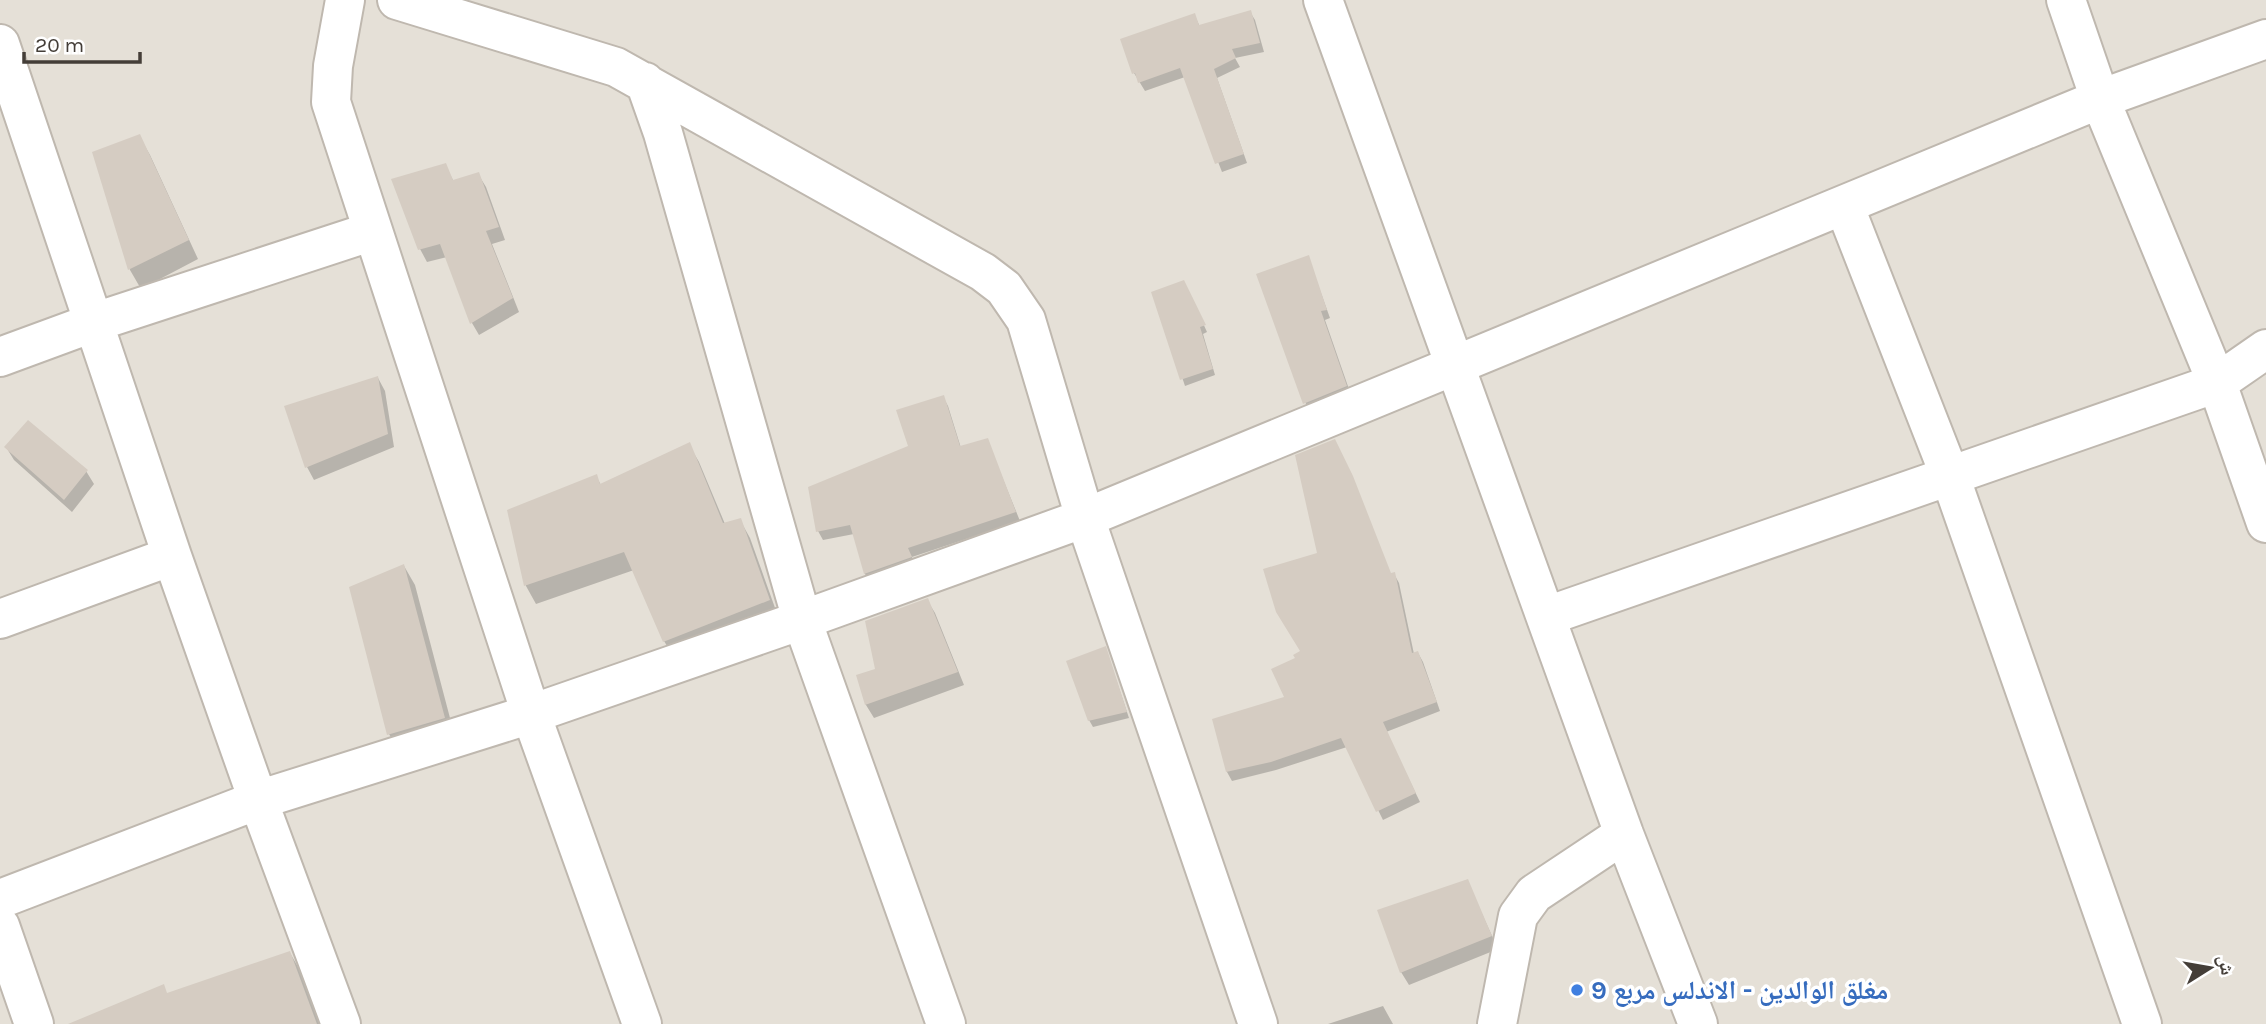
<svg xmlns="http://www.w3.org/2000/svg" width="2266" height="1024" font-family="Karla,'Noto Naskh Arabic',sans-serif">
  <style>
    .residential { fill: #e5e0d7 }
    .shadow { fill: #0003 }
    .building { fill: #d5ccc2 }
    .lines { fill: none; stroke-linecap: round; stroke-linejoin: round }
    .minor-casing { stroke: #bfb8af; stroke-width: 42 }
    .minor { stroke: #fff; stroke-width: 38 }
    .shop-dot { fill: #3f7fe0; stroke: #fff; stroke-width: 2.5 }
    .labels { text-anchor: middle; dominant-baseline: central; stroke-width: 7; stroke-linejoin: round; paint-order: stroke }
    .shop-label { font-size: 26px; font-weight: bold; fill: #366cbe; stroke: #fff; text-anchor: start }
  </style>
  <rect width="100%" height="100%" fill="#f2eee8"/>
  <path class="residential" d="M0,0H2266V1024H0Z"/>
  <path class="shadow" d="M1250,12L1255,20L1264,52L1235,58L1240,67L1217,78L1247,163L1222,172L1185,77L1145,91L1134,73L1195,16L1200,27Z
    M139,136L150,155L198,259L141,289L130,270L94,153Z
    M445,165L454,182L478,174L486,187L505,240L492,244L519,312L479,335L472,323L447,257L427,262L420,249Z
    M1308,257L1330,318L1325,320L1351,395L1309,412L1258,275Z
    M1187,288L1207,332L1203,334L1215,375L1185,386L1154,293Z
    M378,378L385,391L394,447L314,480L307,467Z
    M943,397L948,406L961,448L987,440L1020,521L912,557L915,566L871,583L865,574L854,534L823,540L818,531L910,447Z
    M689,445L699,462L725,524L740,520L750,538L779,619L675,659L664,641L634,570L536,604L526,586L509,511L596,476L601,485Z
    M6,447L86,471L94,484L72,512L14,460Z
    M404,566L415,585L455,737L400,753L389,734Z
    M1394,574L1399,583L1414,654L1418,653L1423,662L1440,711L1386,732L1420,802L1383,820L1347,747L1276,770L1232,781L1227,772L1214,720L1286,698L1298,659Z
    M927,600L935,613L964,685L874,718L866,705L858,676L877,670Z
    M1108,655L1129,718L1093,727L1089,720Z
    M1467,881L1498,949L1409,985L1401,972Z
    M290,953L301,972L320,1024H70L168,995Z
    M1383,1006L1393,1024H1328Z"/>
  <path class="building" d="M1251,10L1260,43L1232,49L1236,58L1214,69L1244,154L1215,164L1180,68L1138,83L1135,73L1132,74L1120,39L1195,13L1199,25Z
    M140,134L189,240L128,270L92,152Z
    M446,163L453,180L479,172L499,227L486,231L513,298L470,324L440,244L418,250L391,179Z
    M1309,255L1327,310L1321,311L1347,386L1303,404L1256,274Z
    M1184,280L1206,325L1200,327L1213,369L1180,380L1151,292Z
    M378,376L388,434L305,468L284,406Z
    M944,395L960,446L988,438L1016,512L908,548L912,557L864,574L850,525L816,532L808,487L908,446L896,410Z
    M28,420L88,470L64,500L4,447Z
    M1335,439L1353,476L1391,573L1395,572L1412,653L1418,651L1437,702L1383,722L1416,793L1376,812L1341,738L1271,762L1226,772L1212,719L1284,697L1271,669L1295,658L1293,655L1300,651L1276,612L1263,569L1317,553L1295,455Z
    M690,442L723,523L741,518L770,600L663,642L624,552L524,586L507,510L597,474L600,484Z
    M404,564L445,718L387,735L349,587Z
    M928,598L958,672L865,705L856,675L875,669L865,621Z
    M1106,646L1127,712L1088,721L1066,661Z
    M1468,879L1492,936L1400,973L1377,910Z
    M290,951L317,1024H68L164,984L167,993Z"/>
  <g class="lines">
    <defs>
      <path id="minor" d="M345,0L333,66L331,102L531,714L642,1024
        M397,0L616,67L983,272L1004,288L1026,320L1085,518L1258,1024
        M1323,0L1624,834L1698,1024
        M2066,0L2100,99L2266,39
        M0,44L172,556L258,800L341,1024
        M645,82L663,133L802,620L946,1024
        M1844,205L1950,476L2142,1024
        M0,357L95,322L373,231
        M1547,616L2217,383L2266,349
        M0,619L172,556
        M0,899L258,800L531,714L802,620L1085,518L2100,99L2217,383L2266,523
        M0,926L34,1024
        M1497,1024L1518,916L1534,894L1624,834"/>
    </defs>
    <use href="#minor" class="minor-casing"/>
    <use href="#minor" class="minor"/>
  </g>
  <circle class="shop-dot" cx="1577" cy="990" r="7"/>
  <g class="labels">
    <g class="shop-label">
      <text x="1591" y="990">مغلق الوالدين - الاندلس مربع 9</text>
    </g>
  </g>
  <g transform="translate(2210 968) rotate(79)" stroke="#ffffff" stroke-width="5" paint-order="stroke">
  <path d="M0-5L12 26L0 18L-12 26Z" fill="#443e38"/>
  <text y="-10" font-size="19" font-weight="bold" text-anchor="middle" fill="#443e38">ش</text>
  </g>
  <path d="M24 52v10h116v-10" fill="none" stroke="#443e38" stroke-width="3.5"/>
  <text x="35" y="52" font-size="21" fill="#443e38" stroke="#ffffff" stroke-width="5" paint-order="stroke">20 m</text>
</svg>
